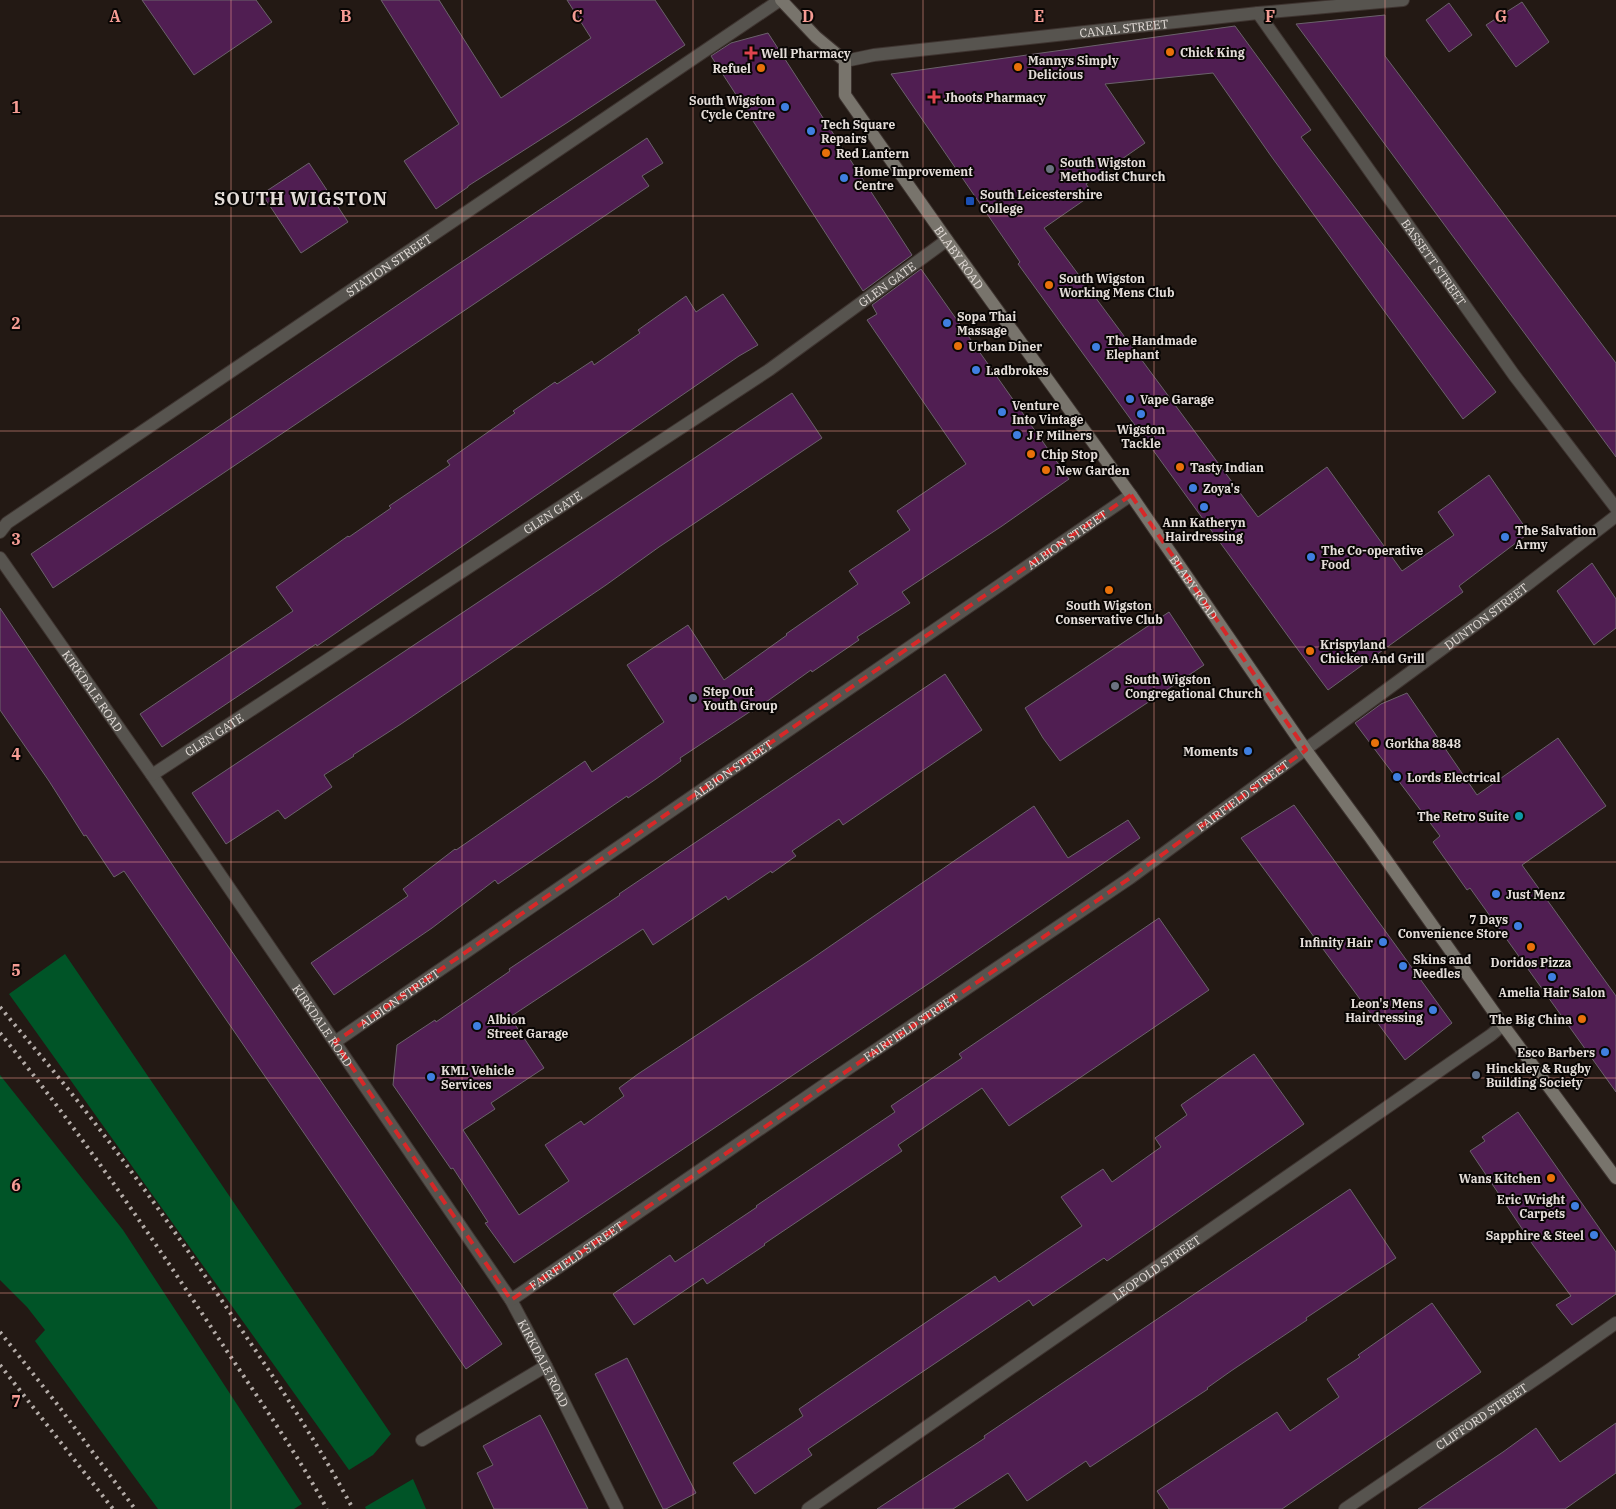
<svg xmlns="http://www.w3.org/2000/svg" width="1616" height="1509" font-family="'IBM Plex Serif',serif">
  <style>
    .forest { fill: #005427 }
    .building { fill: #501e52; stroke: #6b626b }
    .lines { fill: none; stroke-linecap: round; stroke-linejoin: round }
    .minor-casing { stroke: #3e3430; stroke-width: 14 }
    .secondary-casing { stroke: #3e3430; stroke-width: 14 }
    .minor { stroke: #57544f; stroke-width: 12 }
    .secondary { stroke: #78746c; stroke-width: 12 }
    .rail { stroke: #b4aca8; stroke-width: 4; stroke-dasharray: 2.5 5; stroke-linecap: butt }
    .marked { fill: none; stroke: #d62828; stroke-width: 4; stroke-dasharray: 10 6; stroke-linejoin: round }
    .grid { fill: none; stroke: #f59c94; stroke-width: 1; stroke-opacity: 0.55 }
    .food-dot { fill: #e8710a; stroke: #090604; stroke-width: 2 }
    .health-dot { fill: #e0444e; stroke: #090604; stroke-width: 2 }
    .shop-dot { fill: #3f7fe0; stroke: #090604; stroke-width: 2 }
    .worship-dot { fill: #6b7280; stroke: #090604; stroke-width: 2 }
    .transit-dot { fill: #1a4fb4; stroke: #090604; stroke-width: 2 }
    .service-dot { fill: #5c6f8a; stroke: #090604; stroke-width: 2 }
    .culture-dot { fill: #0f9aa8; stroke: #090604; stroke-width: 2 }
    .labels { text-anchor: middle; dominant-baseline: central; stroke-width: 4; stroke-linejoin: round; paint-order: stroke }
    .street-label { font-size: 12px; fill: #e4ddd9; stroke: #090604 }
    .poi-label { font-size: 12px; font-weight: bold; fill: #e4ddd9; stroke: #090604; text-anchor: start }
    .district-label { font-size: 18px; font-weight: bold; letter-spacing: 1px; fill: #e4ddd9; stroke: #090604 }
    .grid-label { font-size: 16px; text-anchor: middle; font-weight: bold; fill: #f59c94; stroke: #090604; stroke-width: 4; stroke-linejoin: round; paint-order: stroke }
  </style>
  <rect width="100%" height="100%" fill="#231914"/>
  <path class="forest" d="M65,954L391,1434L373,1455L349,1470L9,994Z
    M0,1075L123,1230L302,1504L294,1509H158L35,1341L45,1330L27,1307L0,1280Z
    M413,1479L426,1509H366L365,1507Z"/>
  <path class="building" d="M142,0H256L272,22L194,75Z
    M381,0H439L501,98L591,38L567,0H655L685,45L565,124L468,186V187L436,209L404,161L459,124Z
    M1522,2L1549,42L1516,67L1486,25Z
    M1449,3L1472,35L1449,52L1426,20Z
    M1385,15V56L1616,363V457L1296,24Z
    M1235,26L1311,130L1301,137L1496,392L1463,419L1271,156L1213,73L1105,84L1145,143L1086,184L1093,194L1044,228L1258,517L1327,467L1402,571L1454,535L1438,512L1489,475L1529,533L1459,586L1463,592L1328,690L1293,643L1018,264L1020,262L891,74Z
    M768,33L912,255L863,291L711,56L731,43Z
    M647,138L663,163L642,176L649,186L53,588L31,554L439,277Z
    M309,163L348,222L301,253L262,194Z
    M921,269L1069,479L1002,526L902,592L910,603L857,637L859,640L812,672L811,670L752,712L751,711L680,758L681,761L656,779L628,798L627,796L498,884L495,880L432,928L334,995L311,963L408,896L403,889L455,849L456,850L585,761L592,772L664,722L627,665L688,625L724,680L787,635L786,634L858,584L849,571L910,530L897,511L966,464L867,320L877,314L872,305Z
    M723,294L758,345L739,356L317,646L316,644L162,747L140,714L293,611L276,587L348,536L349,537L391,508L389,506L450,465L447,461L515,413L513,411L555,382L557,384L592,361L594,365L640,333L638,330L686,296L696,312Z
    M792,393L822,438L659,547L606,585L401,724L353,755L354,756L324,775L332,787L285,819L278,810L226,844L192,793Z
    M1592,563L1616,599V628L1594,645L1557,591Z
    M0,608L186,885L502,1344L466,1369L124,871L114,877L86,835L84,836L49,781L0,710Z
    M1169,612L1204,665L1060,761L1043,738L1025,708Z
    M945,674L982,730L843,825L839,819L792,851L796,856L772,873L771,871L728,900L726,896L653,945L643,929L510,1017L544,1068L491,1103L495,1109L463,1130L519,1215L569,1181L545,1145L581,1121L584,1125L624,1096L619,1088L638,1074L810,960L1034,806L1068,858L1128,820L1140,838L934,980L514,1263L485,1223L488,1222L453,1168L451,1169L393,1085L397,1045L435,1020L436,1022L510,971L509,969L620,895L619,894Z
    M1407,693L1477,795L1558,738L1606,806L1522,865L1616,996V1092L1470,888L1467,890L1433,842L1440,836L1355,723L1381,704Z
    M1294,805L1452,1023L1405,1060L1241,838Z
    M1159,918L1209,990L1009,1126L982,1088L898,1145L902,1151L764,1244L765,1245L707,1284L703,1278L634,1325L613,1294L670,1255L675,1262L757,1207L756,1206L895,1112L891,1106L962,1058L959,1054Z
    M1254,1054L1304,1124L1107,1261L1104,1258L1033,1306L1029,1300L808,1449L812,1455L755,1494L733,1463L803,1416L799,1409L947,1308L995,1276L999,1282L1082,1226L1061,1197L1103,1169L1112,1182L1161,1147L1155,1138L1187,1115L1181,1105Z
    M1518,1112L1616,1252V1294L1572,1325L1556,1305L1571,1296L1533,1245L1470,1151L1485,1141L1482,1137Z
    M1350,1189L1396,1258L1306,1318L1307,1320L1231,1371L1207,1388L1208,1389L1090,1467L1086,1461L1027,1501L1008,1473L953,1509H877L985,1438L984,1436Z
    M1432,1303L1481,1372L1282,1509H1169L1157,1491L1277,1412L1290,1431L1339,1397L1327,1379L1360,1357L1358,1355Z
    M627,1358L696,1493L666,1509H663L595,1374Z
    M540,1415L548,1430L588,1509H494L477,1473L493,1465L483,1446Z
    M1616,1423V1473L1565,1509H1418L1503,1452L1536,1428L1560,1462Z"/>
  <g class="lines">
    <defs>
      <g id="minor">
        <path id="s1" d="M1258,13L1514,375L1616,508"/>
        <path id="s2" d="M845,61L874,55L1258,13L1403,0"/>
        <path id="s3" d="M0,532L7,523L780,0"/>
        <path id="s4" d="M0,558L152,775L511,1300L546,1366L617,1509"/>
        <path id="s5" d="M152,775L769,370L947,240"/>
        <path id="s6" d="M335,1042L1131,495"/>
        <path id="s7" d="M511,1300L827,1083L1130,878L1479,622L1616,516"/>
        <path d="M422,1440L546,1366"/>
        <path id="s8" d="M808,1509L1491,1035L1503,1025"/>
        <path id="s9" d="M1345,1509L1549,1370L1616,1323"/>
      </g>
      <g id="secondary">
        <path id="s10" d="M781,0L816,37L845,61V95L947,240L1131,495L1306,750L1370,837L1503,1025L1616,1178"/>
      </g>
    </defs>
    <use href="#minor" class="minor-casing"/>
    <use href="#secondary" class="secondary-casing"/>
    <use href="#minor" class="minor"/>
    <use href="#secondary" class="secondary"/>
    <path class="rail" d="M0,1007C29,1042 59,1077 87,1113C140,1181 190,1253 239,1326C279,1385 319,1445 353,1509
      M0,1033C78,1129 147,1230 215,1333C253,1391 294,1448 327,1509
      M0,1332L57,1404L135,1509
      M0,1365L113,1509"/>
  </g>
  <path class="marked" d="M1131,495L1306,750L1130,878L511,1300L335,1042Z"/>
  <path class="grid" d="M231,0V1509M462,0V1509M693,0V1509M923,0V1509M1154,0V1509M1385,0V1509M0,216H1616M0,431H1616M0,647H1616M0,862H1616M0,1078H1616M0,1293H1616"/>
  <g class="food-dot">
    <circle cx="1170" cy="52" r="5"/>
    <circle cx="1018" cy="67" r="5"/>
    <circle cx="761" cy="68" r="5"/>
    <circle cx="826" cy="153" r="5"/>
    <circle cx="1049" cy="285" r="5"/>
    <circle cx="958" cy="346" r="5"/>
    <circle cx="1031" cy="454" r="5"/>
    <circle cx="1180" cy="467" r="5"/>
    <circle cx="1046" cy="470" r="5"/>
    <circle cx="1109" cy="590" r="5"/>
    <circle cx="1310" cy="651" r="5"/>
    <circle cx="1375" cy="743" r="5"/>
    <circle cx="1531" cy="947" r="5"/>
    <circle cx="1582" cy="1019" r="5"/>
    <circle cx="1551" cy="1178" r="5"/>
  </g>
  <g class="health-dot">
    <path d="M748.5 45.5h5v5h5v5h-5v5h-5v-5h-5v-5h5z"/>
    <path d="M931.5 89.5h5v5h5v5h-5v5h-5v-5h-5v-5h5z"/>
  </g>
  <g class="shop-dot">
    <circle cx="785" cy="107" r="5"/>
    <circle cx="811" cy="131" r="5"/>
    <circle cx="844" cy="178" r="5"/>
    <circle cx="947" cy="323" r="5"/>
    <circle cx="1096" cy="347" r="5"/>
    <circle cx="976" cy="370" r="5"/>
    <circle cx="1130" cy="399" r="5"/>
    <circle cx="1002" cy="412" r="5"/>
    <circle cx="1141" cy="414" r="5"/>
    <circle cx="1017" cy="435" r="5"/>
    <circle cx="1193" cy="488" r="5"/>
    <circle cx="1204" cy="507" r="5"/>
    <circle cx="1505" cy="537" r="5"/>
    <circle cx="1311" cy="557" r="5"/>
    <circle cx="1248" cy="751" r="5"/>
    <circle cx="1397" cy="777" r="5"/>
    <circle cx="1496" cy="894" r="5"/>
    <circle cx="1518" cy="926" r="5"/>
    <circle cx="1383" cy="942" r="5"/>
    <circle cx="1403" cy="966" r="5"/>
    <circle cx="1552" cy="977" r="5"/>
    <circle cx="1433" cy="1010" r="5"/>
    <circle cx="477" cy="1026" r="5"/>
    <circle cx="1605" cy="1052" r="5"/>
    <circle cx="431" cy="1077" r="5"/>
    <circle cx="1575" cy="1206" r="5"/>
    <circle cx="1594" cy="1235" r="5"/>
  </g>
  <g class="worship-dot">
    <circle cx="1050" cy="169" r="5"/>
    <circle cx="1115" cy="686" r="5"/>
  </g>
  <rect class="transit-dot" x="965" y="196" width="10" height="10" rx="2.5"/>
  <g class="service-dot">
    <circle cx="693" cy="698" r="5"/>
    <circle cx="1476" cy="1075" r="5"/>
  </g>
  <circle class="culture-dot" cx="1519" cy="816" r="5"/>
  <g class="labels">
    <g class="street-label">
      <text stroke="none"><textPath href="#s2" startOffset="281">CANAL STREET</textPath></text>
      <text stroke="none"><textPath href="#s10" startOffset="321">BLABY ROAD</textPath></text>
      <text stroke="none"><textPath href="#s1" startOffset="305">BASSETT STREET</textPath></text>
      <text stroke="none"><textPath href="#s3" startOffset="472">STATION STREET</textPath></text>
      <text stroke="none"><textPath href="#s5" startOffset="884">GLEN GATE</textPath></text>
      <text stroke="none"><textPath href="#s5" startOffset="479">GLEN GATE</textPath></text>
      <text stroke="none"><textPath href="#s6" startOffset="888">ALBION STREET</textPath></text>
      <text stroke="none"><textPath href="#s10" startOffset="726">BLABY ROAD</textPath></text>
      <text stroke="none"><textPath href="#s7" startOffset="1191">DUNTON STREET</textPath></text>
      <text stroke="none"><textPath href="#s4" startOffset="162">KIRKDALE ROAD</textPath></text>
      <text stroke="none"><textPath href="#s5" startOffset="74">GLEN GATE</textPath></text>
      <text stroke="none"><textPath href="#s6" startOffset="482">ALBION STREET</textPath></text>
      <text stroke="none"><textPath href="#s7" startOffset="889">FAIRFIELD STREET</textPath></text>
      <text stroke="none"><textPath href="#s6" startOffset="78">ALBION STREET</textPath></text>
      <text stroke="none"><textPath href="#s4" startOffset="568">KIRKDALE ROAD</textPath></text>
      <text stroke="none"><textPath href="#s7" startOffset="484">FAIRFIELD STREET</textPath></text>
      <text stroke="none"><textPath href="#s7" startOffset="79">FAIRFIELD STREET</textPath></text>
      <text stroke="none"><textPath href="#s8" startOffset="424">LEOPOLD STREET</textPath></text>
      <text stroke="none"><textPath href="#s4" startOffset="972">KIRKDALE ROAD</textPath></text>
      <text stroke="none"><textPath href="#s9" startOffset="165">CLIFFORD STREET</textPath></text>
    </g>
    <g class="poi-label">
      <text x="1180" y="52">Chick King</text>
      <text x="761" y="53">Well Pharmacy</text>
      <text x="1028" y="60">Mannys Simply<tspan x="1028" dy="14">Delicious</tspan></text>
      <text x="751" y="68" text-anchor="end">Refuel</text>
      <text x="944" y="97">Jhoots Pharmacy</text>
      <text x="775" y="100" text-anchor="end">South Wigston<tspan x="775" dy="14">Cycle Centre</tspan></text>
      <text x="821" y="124">Tech Square<tspan x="821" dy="14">Repairs</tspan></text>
      <text x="836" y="153">Red Lantern</text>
      <text x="1060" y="162">South Wigston<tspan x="1060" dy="14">Methodist Church</tspan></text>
      <text x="854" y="171">Home Improvement<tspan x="854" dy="14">Centre</tspan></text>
      <text x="980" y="194">South Leicestershire<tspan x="980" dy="14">College</tspan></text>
      <text x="1059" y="278">South Wigston<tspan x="1059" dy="14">Working Mens Club</tspan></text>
      <text x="957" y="316">Sopa Thai<tspan x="957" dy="14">Massage</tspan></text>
      <text x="1106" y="340">The Handmade<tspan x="1106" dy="14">Elephant</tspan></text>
      <text x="968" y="346">Urban Diner</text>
      <text x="986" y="370">Ladbrokes</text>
      <text x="1140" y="399">Vape Garage</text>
      <text x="1012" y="405">Venture<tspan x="1012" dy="14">Into Vintage</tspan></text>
      <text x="1141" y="429" text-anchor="middle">Wigston<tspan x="1141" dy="14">Tackle</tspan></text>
      <text x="1027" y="435">J F Milners</text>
      <text x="1041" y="454">Chip Stop</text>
      <text x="1190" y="467">Tasty Indian</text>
      <text x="1056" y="470">New Garden</text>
      <text x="1203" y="488">Zoya's</text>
      <text x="1204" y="522" text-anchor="middle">Ann Katheryn<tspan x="1204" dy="14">Hairdressing</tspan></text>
      <text x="1515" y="530">The Salvation<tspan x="1515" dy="14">Army</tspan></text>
      <text x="1321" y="550">The Co-operative<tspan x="1321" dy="14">Food</tspan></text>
      <text x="1109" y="605" text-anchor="middle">South Wigston<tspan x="1109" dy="14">Conservative Club</tspan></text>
      <text x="1320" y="644">Krispyland<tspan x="1320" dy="14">Chicken And Grill</tspan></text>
      <text x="1125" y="679">South Wigston<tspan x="1125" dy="14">Congregational Church</tspan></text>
      <text x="703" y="691">Step Out<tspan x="703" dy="14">Youth Group</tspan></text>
      <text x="1385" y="743">Gorkha 8848</text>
      <text x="1238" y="751" text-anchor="end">Moments</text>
      <text x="1407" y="777">Lords Electrical</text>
      <text x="1509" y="816" text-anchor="end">The Retro Suite</text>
      <text x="1506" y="894">Just Menz</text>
      <text x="1508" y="919" text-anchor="end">7 Days<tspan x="1508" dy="14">Convenience Store</tspan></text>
      <text x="1373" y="942" text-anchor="end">Infinity Hair</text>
      <text x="1413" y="959">Skins and<tspan x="1413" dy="14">Needles</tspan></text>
      <text x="1531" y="962" text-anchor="middle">Doridos Pizza</text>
      <text x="1552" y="992" text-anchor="middle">Amelia Hair Salon</text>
      <text x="1423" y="1003" text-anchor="end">Leon's Mens<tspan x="1423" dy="14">Hairdressing</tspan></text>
      <text x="487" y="1019">Albion<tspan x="487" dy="14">Street Garage</tspan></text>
      <text x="1572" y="1019" text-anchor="end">The Big China</text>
      <text x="1595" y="1052" text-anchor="end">Esco Barbers</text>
      <text x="1486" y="1068">Hinckley &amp; Rugby<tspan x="1486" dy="14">Building Society</tspan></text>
      <text x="441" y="1070">KML Vehicle<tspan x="441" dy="14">Services</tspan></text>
      <text x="1541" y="1178" text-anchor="end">Wans Kitchen</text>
      <text x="1565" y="1199" text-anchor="end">Eric Wright<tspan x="1565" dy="14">Carpets</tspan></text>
      <text x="1584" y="1235" text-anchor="end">Sapphire &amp; Steel</text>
    </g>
    <g class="district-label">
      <text x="301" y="198">SOUTH WIGSTON</text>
    </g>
  </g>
  <g class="grid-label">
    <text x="115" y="22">A</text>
    <text x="346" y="22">B</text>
    <text x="577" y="22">C</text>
    <text x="808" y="22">D</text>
    <text x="1039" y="22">E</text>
    <text x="1270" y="22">F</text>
    <text x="1501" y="22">G</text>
    <text x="16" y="113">1</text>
    <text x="16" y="329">2</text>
    <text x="16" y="545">3</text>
    <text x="16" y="760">4</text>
    <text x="16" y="976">5</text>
    <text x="16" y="1191">6</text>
    <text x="16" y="1407">7</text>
  </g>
</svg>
